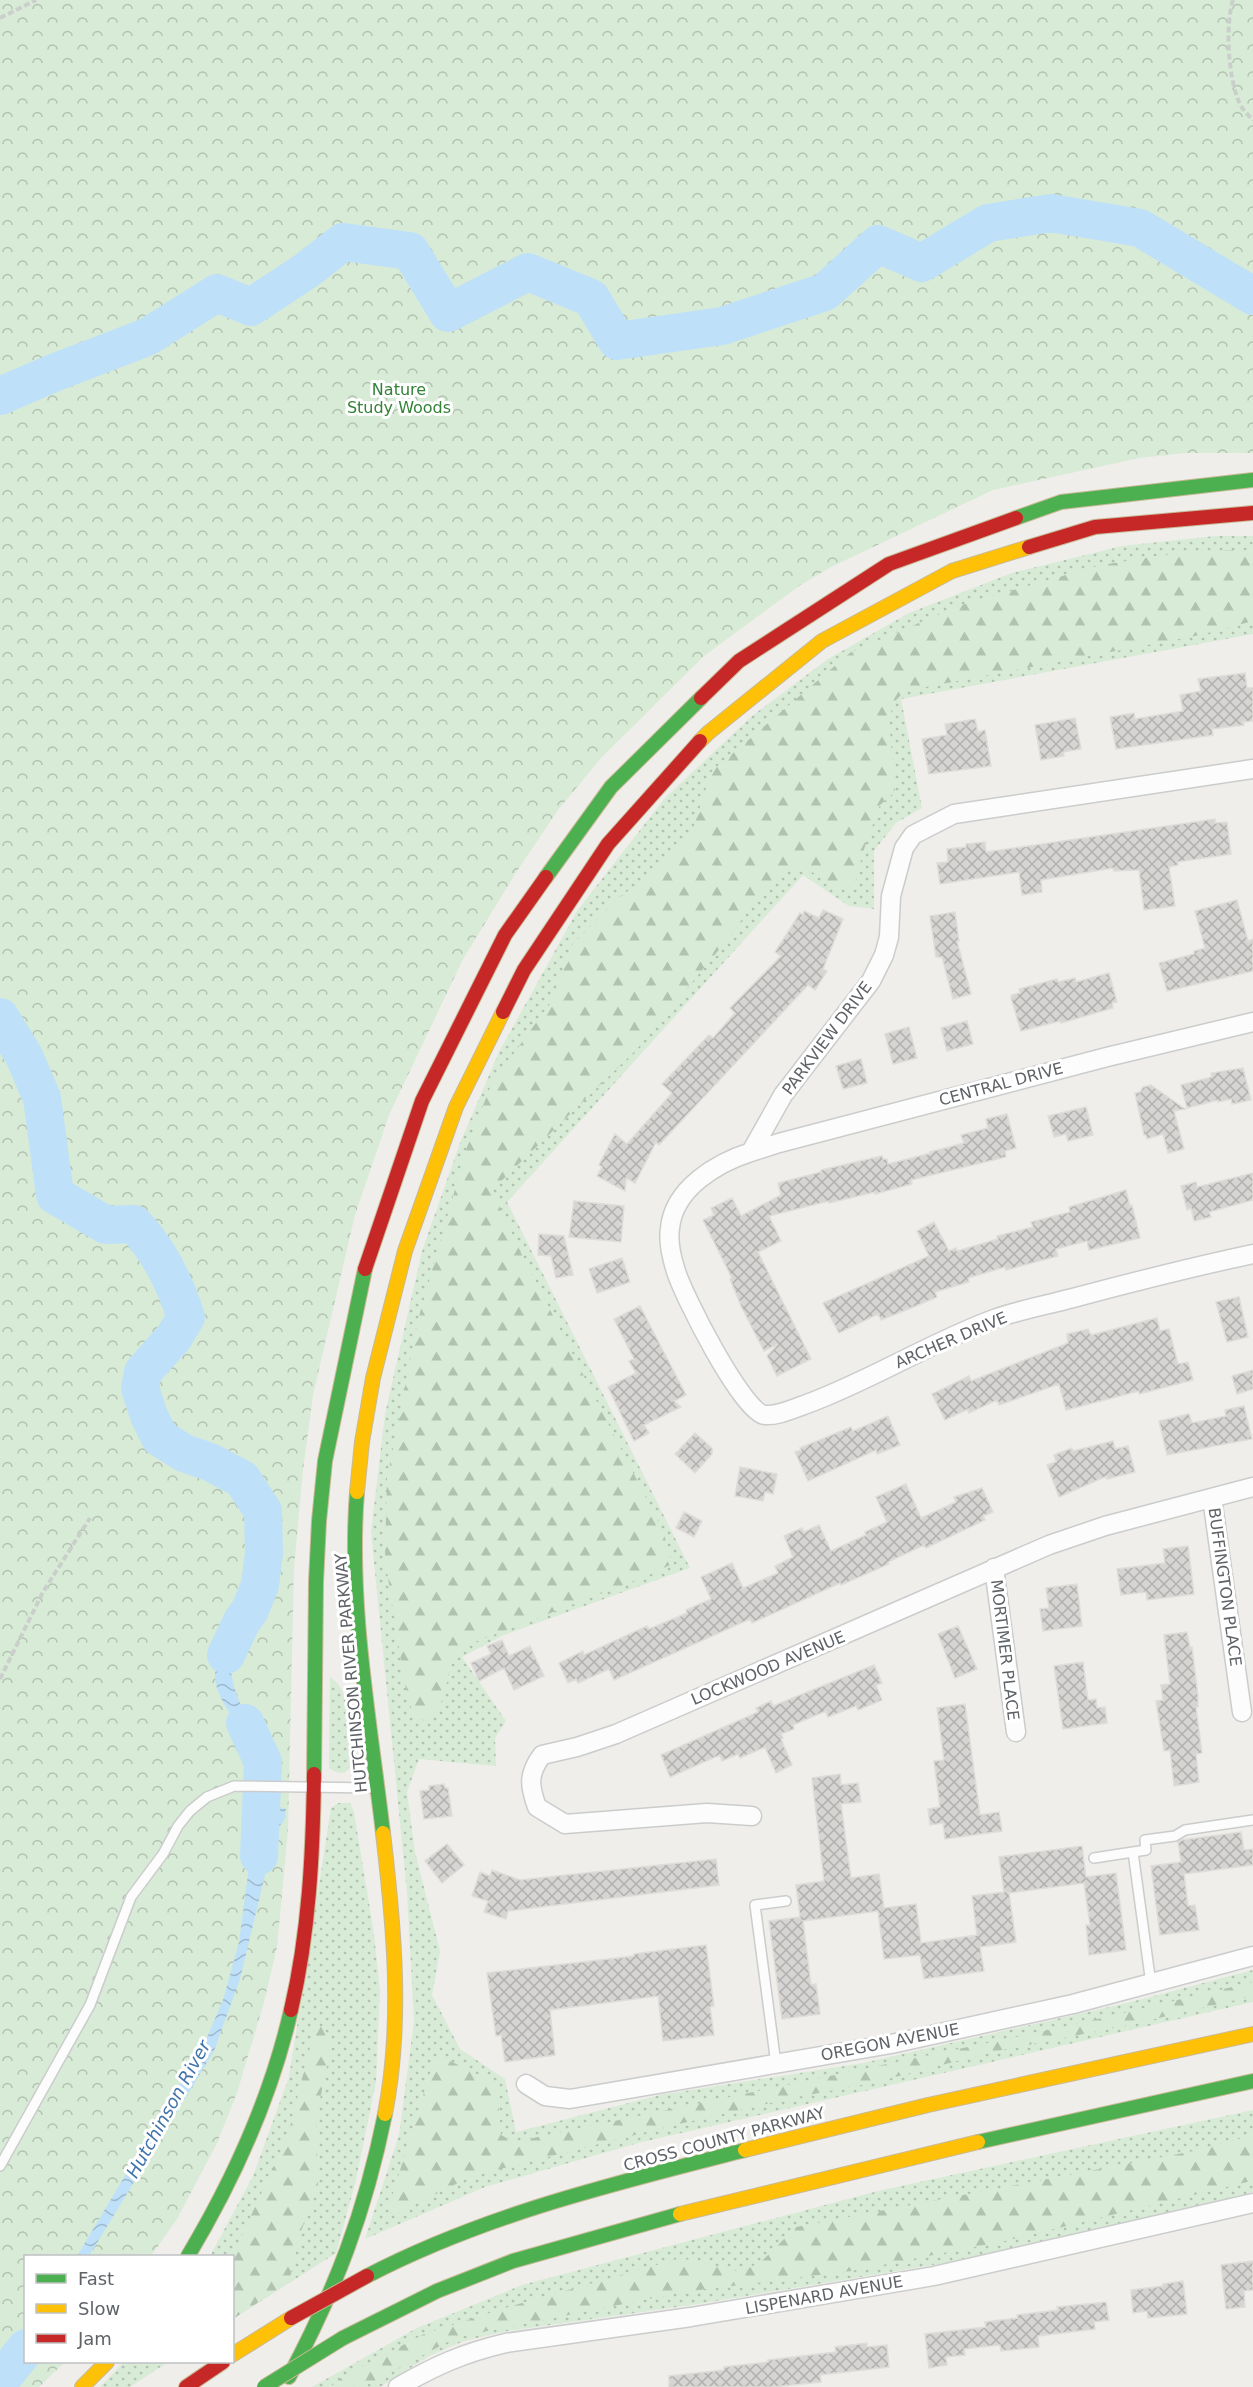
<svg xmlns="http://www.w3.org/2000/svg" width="1253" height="2387" font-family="'DejaVu Sans',sans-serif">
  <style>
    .grass { fill: url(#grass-dots) }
    .forest { fill: url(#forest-firs) }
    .park { fill: url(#park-crowns) }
    .water { fill: url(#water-waves) }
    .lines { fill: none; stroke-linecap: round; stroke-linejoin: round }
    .river { stroke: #bfe0f9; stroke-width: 38 }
    .building { fill: url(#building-cross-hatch); stroke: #deddd9; stroke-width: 1.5 }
    .lane-casing { stroke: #cbcccc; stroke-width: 12 }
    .street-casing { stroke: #cbcccc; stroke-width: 21 }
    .fast-casing { stroke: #c8b996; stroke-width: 16 }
    .slow-casing { stroke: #c8b996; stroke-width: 16 }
    .jam-casing { stroke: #c8b996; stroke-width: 16 }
    .path { stroke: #cacfcc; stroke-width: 4; stroke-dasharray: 6 3; stroke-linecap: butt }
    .lane { stroke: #fdfcfc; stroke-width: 9 }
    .street { stroke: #fdfcfc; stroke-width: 18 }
    .fast { stroke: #4caf50; stroke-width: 14 }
    .slow { stroke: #ffc107; stroke-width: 14 }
    .jam { stroke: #c62828; stroke-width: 14 }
    .fast-bridge-casing { stroke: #c8b996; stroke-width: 16; stroke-linecap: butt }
    .jam-bridge-casing { stroke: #c8b996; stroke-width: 16; stroke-linecap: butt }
    .fast-bridge { stroke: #4caf50; stroke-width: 14 }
    .jam-bridge { stroke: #c62828; stroke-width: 14 }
    .labels { text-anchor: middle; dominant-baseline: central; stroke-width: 6; stroke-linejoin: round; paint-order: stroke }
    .park-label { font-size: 16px; fill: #348238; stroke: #fff }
    .street-label { font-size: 16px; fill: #5f6368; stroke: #fff }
    .water-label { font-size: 18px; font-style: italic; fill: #4174aa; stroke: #fff }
  </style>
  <defs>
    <pattern id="grass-dots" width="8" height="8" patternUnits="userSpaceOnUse" patternTransform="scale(1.5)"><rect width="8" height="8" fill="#d8ebd6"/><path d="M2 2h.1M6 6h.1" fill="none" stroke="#b2c2b1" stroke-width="1.8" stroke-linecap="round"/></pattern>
    <pattern id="forest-firs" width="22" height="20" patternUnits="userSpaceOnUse" patternTransform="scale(1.5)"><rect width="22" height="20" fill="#d8ebd6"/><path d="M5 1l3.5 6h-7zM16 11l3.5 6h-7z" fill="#b2c2b1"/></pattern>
    <pattern id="park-crowns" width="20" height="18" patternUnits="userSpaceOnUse" patternTransform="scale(1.5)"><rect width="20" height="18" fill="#d8ebd6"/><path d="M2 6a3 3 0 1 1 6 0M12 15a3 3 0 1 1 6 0" fill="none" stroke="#b2c2b1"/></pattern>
    <pattern id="water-waves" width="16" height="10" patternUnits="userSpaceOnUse" patternTransform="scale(1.5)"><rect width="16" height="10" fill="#bfe0f9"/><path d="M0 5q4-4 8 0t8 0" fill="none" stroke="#9eb9cd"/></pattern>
    <pattern id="building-cross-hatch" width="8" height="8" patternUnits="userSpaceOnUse" patternTransform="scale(1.5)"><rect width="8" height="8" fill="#d6d5d3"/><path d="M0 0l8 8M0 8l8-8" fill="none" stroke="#b1b0af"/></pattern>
  </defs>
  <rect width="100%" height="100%" fill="#efeeea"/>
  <path class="grass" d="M1215,536H1253V634L901,699L922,808L896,823L874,851V909L849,906L803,875L507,1202L690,1568L504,1635L462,1657L506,1721L495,1738L496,1766L419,1759L407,1792L415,1852L440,1951L432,1995L460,2049L505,2079L516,2132L660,2095L863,2063L1127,2003L1253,1970V2002L638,2143L485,2187L365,2239L399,2135L414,2021L407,1892L371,1532L385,1414L422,1251L460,1143L499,1052L577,911L665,798L752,716L828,659L909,613L1012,573L1122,546Z
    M330,1677C353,1691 350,1736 353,1761C349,1774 340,1776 329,1768Z
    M338,1803H350L354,1812L374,1934L380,1991L376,2082L355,2184L336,2253L233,2319L232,2256H210L253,2176L289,2077L331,1808Z
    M1253,2110V2192L1023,2250L698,2304L508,2331L464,2341L431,2355L380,2387H312L417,2328L522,2285L878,2191Z
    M124,2362H168L130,2387H100Z"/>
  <path class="forest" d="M1253,550V621L1200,635L905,691L894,702L889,719L895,792L880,805L865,846L854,886L839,889L804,867L782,871L762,890L732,934L637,1049L492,1190L520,1251L663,1531L672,1564L647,1576L462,1647C459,1652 453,1657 452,1662C444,1687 448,1703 426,1721L413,1716L404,1680L385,1558L387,1479L418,1320L467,1147L491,1085L551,1002L572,945L617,899L651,874L692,832L711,772L851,652L961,605L1101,565L1190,551Z
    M1253,1982V1996L1129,2025L992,2052L872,2083L792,2098L670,2126L472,2176L396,2214H391L389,2206L434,2060L442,2057L497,2084L501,2135L514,2142L1064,2027Z
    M321,2026L331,2047L316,2118L318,2186L301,2231L289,2282L233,2319L232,2256H230L238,2244L288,2135L315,2027Z
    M1253,2135V2181H1251L1005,2241L851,2271L684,2292L457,2337L363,2387H330L344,2376L424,2334L508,2307L681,2258L742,2272L763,2260L796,2227L1199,2150Z"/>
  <path class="park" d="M0,0H1253V453H1185L1139,458L993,490L831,567L799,586L704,656L602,757L558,810L517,871L463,959L389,1115L355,1215L313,1395L303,1470L294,1568L288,1830L277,1947L264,2002L237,2093L217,2143L177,2219L151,2256H26V2362H65L39,2387H0Z"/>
  <path class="water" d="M254,1609C247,1621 239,1633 234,1646C220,1683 255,1731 272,1762L271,1769H247C243,1758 247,1748 243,1737C236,1720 222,1705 217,1688C209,1661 228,1620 254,1609Z
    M273,1805L286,1809L285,1819L272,1837L267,1867L240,1979L214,2051L89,2256H77L205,2042L223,2000L239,1942L253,1836L242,1824V1812L247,1806Z"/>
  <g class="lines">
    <path class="river" d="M0,396L56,372L147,337L217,293L251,307L307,270L343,242L410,251L448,313L528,272L591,298L617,341L722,326L825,292L878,244L922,263L988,223L1051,213L1140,228L1253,296
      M0,1017L24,1056L42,1098L55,1195L106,1225L134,1224C159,1250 175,1283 186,1317L174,1337L143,1372L140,1388L149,1416L160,1438L184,1453L210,1462L242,1479L263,1511L264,1553L260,1585L250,1610L242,1621L226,1655
      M245,1723L263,1762L259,1856
      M0,2381L26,2348"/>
  </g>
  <path class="building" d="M1245,673L1247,688H1253V721L1243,722L1244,725L1212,729L1213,735L1116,749L1110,717L1134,713L1135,719L1183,711L1180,695L1201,691L1198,679Z
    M1075,718L1081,749L1063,752L1064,756L1041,760L1035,725Z
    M975,719L978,732L985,730L991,766L929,774L922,739L947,735L945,724Z
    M1215,819V823L1227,822L1231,854L1177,862L1178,865L1169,867L1175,906L1144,910L1139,870L1114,871L1113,868L1041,880L1042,892L1022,895L1019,872L940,884L937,863L948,862L947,849L966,847V844L985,842L986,852Z
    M1237,900L1248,941L1253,939V971L1167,991L1159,963L1194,954V951L1205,948L1195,911Z
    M823,910L843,919L823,969L827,971L815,990L808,985L659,1145L656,1142L635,1183L626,1178L625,1191L597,1176L602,1167L599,1165L615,1134L627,1144L672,1093L662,1084L709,1035L713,1038L735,1013L730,1008L781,956L775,952L800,913L803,915L804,911L819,918Z
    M955,912L959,941H957L971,994L953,999L942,957H936L930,916Z
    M1109,973L1117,1002L1112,1003L1113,1008L1061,1023L1060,1021L1021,1031L1011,998L1012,995L1020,993L1019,989L1057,979L1058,982L1075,978L1076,982Z
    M967,1021L973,1044L947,1051L941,1028Z
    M909,1027L917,1058L893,1064L885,1034Z
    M861,1059L867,1083L843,1089L836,1066Z
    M1243,1068L1251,1100L1232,1104L1231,1099L1218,1102V1100L1187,1108L1181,1085L1212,1077L1211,1073Z
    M1151,1085L1185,1109L1174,1111L1184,1149L1168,1153L1163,1134L1147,1139L1146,1135H1144L1135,1093L1140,1092L1143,1087Z
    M1086,1107L1093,1135L1068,1141L1066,1134L1054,1137L1048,1116Z
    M1007,1114L1016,1148L1005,1151L1006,1157L911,1180L912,1184L875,1194V1192L829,1203V1201L769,1216L781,1241L758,1252L811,1359L777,1376L767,1356L778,1344L764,1351L741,1306L730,1279L732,1278L703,1220L714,1215L711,1208L732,1198L741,1216L781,1195L778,1183L821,1172V1170L882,1156L883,1159H887L888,1164L931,1153L930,1152L964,1143L961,1135L988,1128L986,1119Z
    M1253,1173V1200L1209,1212L1211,1217L1194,1221L1191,1208L1187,1210L1181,1186L1196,1182L1197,1187Z
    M1126,1190L1130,1206L1132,1205L1140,1238L1089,1250L1087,1241L1056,1249L1058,1256L1006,1270L1005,1267L968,1278L969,1282L935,1292L937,1297L916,1306L881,1320L878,1314L839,1333L823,1303L929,1256L917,1231L934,1222L949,1251L956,1248L957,1251L998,1239L997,1236L1033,1227L1031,1222L1070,1212L1069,1207Z
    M574,1201L624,1206L621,1242L569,1237Z
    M539,1234L564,1236L573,1275L556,1278L551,1256L538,1255Z
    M622,1258L630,1282L597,1293L589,1269Z
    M1239,1297L1248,1337L1227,1342L1216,1302Z
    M640,1306L686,1395L674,1401L681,1407L644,1425L649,1433L634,1441L608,1387L636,1373L629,1361L634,1359L614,1319Z
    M1157,1318L1160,1331L1169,1329L1178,1364L1188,1362L1193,1380L1139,1394V1391L1066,1410L1059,1384L999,1405L997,1400L969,1413L968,1409L945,1420L932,1394L969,1376L971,1381L1068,1343L1067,1334L1088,1329L1091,1335Z
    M1253,1370V1389L1237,1394L1232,1376Z
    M1244,1406L1252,1439L1167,1455L1159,1421L1189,1414L1192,1423L1226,1416L1225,1410Z
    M888,1416L900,1445L877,1454L876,1450L808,1481L795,1452L801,1450L800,1448L851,1427L853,1431Z
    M695,1433L712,1448V1454L695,1473L675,1454Z
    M1113,1441L1115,1449L1128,1446L1135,1472L1107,1479V1476L1059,1497L1047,1465L1056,1462L1054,1455L1072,1448L1073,1451Z
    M740,1467L777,1474L773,1494L765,1492L763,1501L735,1496Z
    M906,1484L921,1518L956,1502L954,1497L982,1488L993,1512L983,1516L985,1520L926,1548L924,1545L888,1562L889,1564L841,1585L840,1583L752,1623L750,1619L614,1680L609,1669L578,1683L576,1679L568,1683L559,1663L583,1651L584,1655L647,1626L649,1629L687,1613L686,1610L711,1599L701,1577L732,1563L743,1588L778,1573L775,1566L793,1557L784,1536L802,1528L804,1532L819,1525L831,1551L866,1535L865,1532L887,1522L876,1497Z
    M684,1512L702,1521L694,1537L676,1528Z
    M1188,1546L1194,1594L1147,1600L1146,1592L1121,1595L1117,1569L1165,1563L1163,1549Z
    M1077,1584L1082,1626L1043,1631L1040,1609L1049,1608L1046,1588Z
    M958,1626L977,1669L955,1678L938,1634Z
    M1187,1632L1190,1648L1192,1647L1198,1696V1707H1196L1202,1753L1196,1754L1199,1782L1174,1786L1170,1750L1164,1751L1156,1701L1163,1700L1161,1685L1170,1684L1164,1635Z
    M502,1640L509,1656L530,1646L544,1676L514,1690L504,1668L479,1681L471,1663L491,1654L487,1646Z
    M1083,1662L1088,1700L1096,1699L1097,1708L1105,1707L1107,1723L1063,1729L1054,1666Z
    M874,1665L882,1683L876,1685L882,1700L858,1710L856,1706L828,1717L826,1711L793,1725L794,1729L781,1734L783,1738L781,1739L792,1765L776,1773L765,1747L740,1758L738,1754L722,1761L720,1755L670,1777L661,1755L758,1712L756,1708L771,1701L773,1706Z
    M965,1704L980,1815L999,1812L1002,1831L945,1839L943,1823L930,1825L928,1809L940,1807L934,1761L944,1760L937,1708Z
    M840,1774L841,1785L858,1783L861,1802L841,1804L851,1878L879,1874L884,1908L916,1904L921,1943L977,1935L972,1896L1004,1892L999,1857L1082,1846L1086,1877L1116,1873L1126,1950L1089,1955L1086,1925H1090L1084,1883L1009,1893L1016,1942L980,1947L984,1971L924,1979L920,1955L884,1959L878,1911L803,1921L811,1985L816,1984L820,2014L782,2019L769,1921L800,1917L796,1885L824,1881L812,1778Z
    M444,1784L445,1788H448L452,1816L424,1819L420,1791L429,1790V1786Z
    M1241,1832L1244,1850L1253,1849V1865L1184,1874L1188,1906L1195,1905L1199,1930L1160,1935L1151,1866L1181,1862L1178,1842L1182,1840Z
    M447,1844L464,1865L442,1883L425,1861Z
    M716,1859L719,1885L508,1911L506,1919L484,1912L488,1901L472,1896L480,1872L490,1876L492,1870L520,1880Z
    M706,1945L714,2006L710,2007L714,2035L663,2041L658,1996L550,2010L555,2055L505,2062L501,2035L496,2036L487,1973L634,1956V1954Z
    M1253,2261V2290L1244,2291L1245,2307L1226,2309L1221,2265Z
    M1183,2281L1187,2314L1148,2318L1147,2311L1133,2313L1131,2290L1163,2286V2284Z
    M1106,2302L1109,2320L1094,2322L1095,2329L1038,2336L1039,2347L1001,2351L1000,2345L964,2349L965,2355L946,2357L947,2365L929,2368L925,2334L986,2327L985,2322L1018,2318L1017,2315L1058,2310L1057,2307Z
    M867,2343V2347L887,2345L889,2367L820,2375L821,2382L773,2387H669V2376L724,2370V2367L768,2362V2360L836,2352L835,2347Z"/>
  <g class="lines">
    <defs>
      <path id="lane" d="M1133,1852L1151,1984
        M1094,1858L1146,1850L1145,1840L1175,1836L1185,1830L1253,1820
        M776,2064L755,1905L786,1901
        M0,2166L90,2005L131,1897L163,1854L178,1826L190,1811L207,1797L234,1786L372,1788"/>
      <path id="street" d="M1253,769L954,814L913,835L904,848L891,896L889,937L884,955L871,981L783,1095L751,1152C717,1163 674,1188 670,1228C668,1241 671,1255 675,1268C681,1292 744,1415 765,1415C778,1416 792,1409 804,1405C870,1381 929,1343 994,1319C1019,1310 1047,1305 1073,1298C1133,1282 1192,1267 1253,1254
        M751,1152L779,1143L1107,1057L1253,1022
        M1212,1498L1242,1712
        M994,1568L1016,1732
        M752,1816L707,1813L565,1824L537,1807C529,1785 528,1774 542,1755L577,1747L616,1734L1049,1545L1105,1526L1253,1487
        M526,2084L545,2096L570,2099L891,2044L1073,2004L1253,1956
        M398,2387C435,2366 463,2353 506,2343L691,2317L934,2276L1253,2203"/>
      <path id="fast" d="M1016,518L1061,502L1253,480
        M546,877L611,787L701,698
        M357,1492C348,1605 370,1721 383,1833
        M314,1774L316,1582L319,1521L325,1461L365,1269
        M978,2142L1253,2081
        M188,2256C234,2179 271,2098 291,2010
        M367,2276C486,2214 616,2183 745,2150
        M343,2338L437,2291L513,2261L680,2214
        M289,2377C336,2288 365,2213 385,2114"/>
      <path id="slow" d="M700,741L708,733L822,641L952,571L1029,547
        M357,1492L362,1442L373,1378L405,1251L456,1107L503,1012
        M383,1833C394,1926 403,2022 385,2114
        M745,2150L928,2105L1253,2034
        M680,2214L978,2142
        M232,2355L291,2318
        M82,2387L107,2362"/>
      <path id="jam" d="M1029,547L1095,527L1253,513
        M701,698L739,661L889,564L1016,518
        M503,1012L524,970L608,844L700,741
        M365,1269L422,1101L505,935L546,877
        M291,2010C309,1933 313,1854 314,1774
        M186,2387L223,2362"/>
    </defs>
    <use href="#lane" class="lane-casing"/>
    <use href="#street" class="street-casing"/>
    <use href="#fast" class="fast-casing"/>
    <use href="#slow" class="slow-casing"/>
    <use href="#jam" class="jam-casing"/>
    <path class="path" d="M1233,0C1225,26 1228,76 1239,102C1241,108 1248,115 1253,120
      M0,18L36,0
      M0,1679L43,1592L90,1518"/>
    <use href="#lane" class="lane"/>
    <use href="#street" class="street"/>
    <use href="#fast" class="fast"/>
    <use href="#slow" class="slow"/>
    <use href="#jam" class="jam"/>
    <defs>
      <path id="fast-bridge" d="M264,2387L343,2338"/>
      <path id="jam-bridge" d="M291,2318L367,2276"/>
    </defs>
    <use href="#fast-bridge" class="fast-bridge-casing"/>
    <use href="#jam-bridge" class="jam-bridge-casing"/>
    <use href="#fast-bridge" class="fast-bridge"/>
    <use href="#jam-bridge" class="jam-bridge"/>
  </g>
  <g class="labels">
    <g class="park-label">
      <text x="399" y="389">Nature<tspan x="399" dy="18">Study Woods</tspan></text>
    </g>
    <g class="street-label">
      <text transform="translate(827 1038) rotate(-53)">PARKVIEW DRIVE</text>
      <text transform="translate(1001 1084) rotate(-15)">CENTRAL DRIVE</text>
      <text transform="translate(951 1340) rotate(-23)">ARCHER DRIVE</text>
      <text transform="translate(1225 1587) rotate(82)">BUFFINGTON PLACE</text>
      <text transform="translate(1005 1650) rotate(83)">MORTIMER PLACE</text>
      <text transform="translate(768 1668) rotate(-23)">LOCKWOOD AVENUE</text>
      <text transform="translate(351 1673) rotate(-95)">HUTCHINSON RIVER PARKWAY</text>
      <text transform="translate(890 2042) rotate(-11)">OREGON AVENUE</text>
      <text transform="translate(724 2139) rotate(-15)">CROSS COUNTY PARKWAY</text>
      <text transform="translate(824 2295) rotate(-10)">LISPENARD AVENUE</text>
    </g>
    <g class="water-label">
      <text transform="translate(168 2109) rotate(-61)">Hutchinson River</text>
    </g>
  </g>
  <rect x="24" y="2255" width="210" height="108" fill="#ffffff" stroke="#bfc1c3" stroke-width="1.5"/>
  <rect x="36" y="2274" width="30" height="9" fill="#4caf50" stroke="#bfc1c3" stroke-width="1.5"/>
  <text x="78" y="2285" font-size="18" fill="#5f6368">Fast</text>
  <rect x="36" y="2304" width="30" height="9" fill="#ffc107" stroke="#bfc1c3" stroke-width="1.5"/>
  <text x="78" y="2315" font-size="18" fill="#5f6368">Slow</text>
  <rect x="36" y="2334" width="30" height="9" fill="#c62828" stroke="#bfc1c3" stroke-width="1.5"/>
  <text x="78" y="2345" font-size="18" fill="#5f6368">Jam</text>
</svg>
